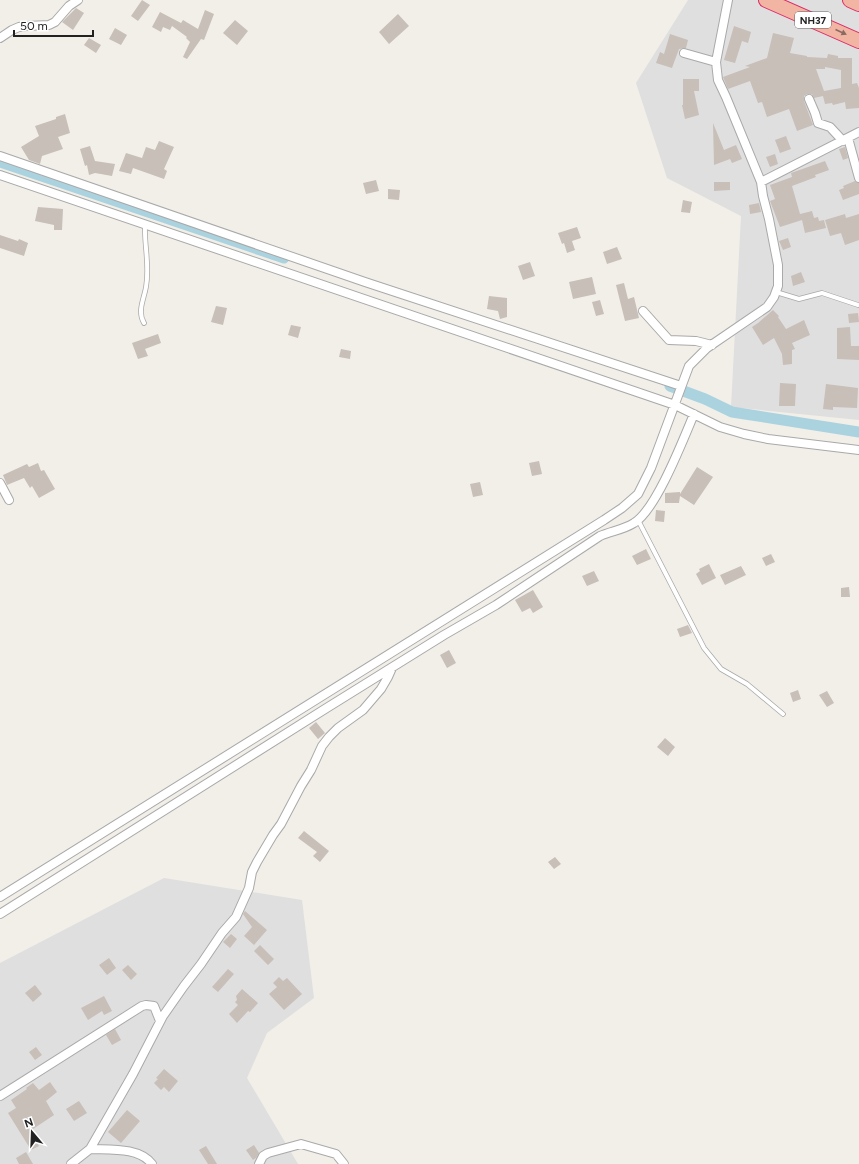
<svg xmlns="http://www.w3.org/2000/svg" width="859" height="1164" font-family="Figtree,sans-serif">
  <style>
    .residential { fill: #e0dfdf }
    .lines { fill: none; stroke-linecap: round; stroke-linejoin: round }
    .canal { stroke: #aad3df; stroke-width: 11 }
    .building { fill: #c7bfb8; fill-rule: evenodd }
    .service-casing { stroke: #a9a9a9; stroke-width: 5.5 }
    .minor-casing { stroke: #a9a9a9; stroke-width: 10 }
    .trunk-casing { stroke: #dc2a67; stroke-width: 16 }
    .service { stroke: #fff; stroke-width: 4 }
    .minor { stroke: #fff; stroke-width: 8 }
    .trunk { stroke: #f2b4a3; stroke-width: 14 }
    .oneway { fill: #8a6b62 }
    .labels { text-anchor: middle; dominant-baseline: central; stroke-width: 3.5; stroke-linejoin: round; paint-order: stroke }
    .shield { fill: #fff; stroke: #646464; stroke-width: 1 }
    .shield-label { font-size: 10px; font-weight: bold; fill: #222 }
  </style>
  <rect width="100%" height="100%" fill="#f2efe9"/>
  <path class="residential" d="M688,0H859V420L731,407L741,216L667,178L636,83Z
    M164,878L302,900L314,998L267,1033L247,1078L298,1164H0V963Z"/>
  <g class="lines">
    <path class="canal" d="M0,162L284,258
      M670,386L705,399L732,412L859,432"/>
  </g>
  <path class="building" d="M142,0L150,5L138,21L131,16Z
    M76,8L84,13L73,30L62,22Z
    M205,10L214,14L204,40L201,39L187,59L183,57L190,42L186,38L187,37L172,26L170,30L163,27L161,32L152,27L160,12L181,23L183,20L198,29Z
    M398,14L409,26L389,44L379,32Z
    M235,20L248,31L237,45L223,33Z
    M734,26L751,32L748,43L742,41L735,63L724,60Z
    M115,28L127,35L121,45L109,39Z
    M773,33L794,38L790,53L807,56V57L827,58L828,54L838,56V58H852V84L857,83L859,88V108L846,109L845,102L833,105L832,103L825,104L823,96L814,98L812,94H807L804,96V101L813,125L797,131L789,109L767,117L762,102L758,103L750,81L728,89L723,77L750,67L745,66L767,58ZM825,67L841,70V88L824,91L816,69H825Z
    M670,34L688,40L686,48L679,49L672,68L656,63L660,52L664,54Z
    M89,38L101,45L96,53L84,45Z
    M683,79H699V91H694L699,115L685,119L682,105H683Z
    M65,114L70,133L58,137L63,149L42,156L40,164L29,160L21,147L39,136L35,126L56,119V117Z
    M713,123L724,150L736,145L742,159L732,163L730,159L714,165Z
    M786,136L791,149L780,153L775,140Z
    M159,141L174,147L164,169L167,171L164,179L133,168L131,174L119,171L126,153L142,158L146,147L155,150Z
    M90,146L95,161L115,164L112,176L95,173L89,175L87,165L85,166L80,149Z
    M845,147L848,158L843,160L839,149Z
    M775,154L778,164L770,167L766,157Z
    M825,161L829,170L815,175L816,177L792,186L800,214L812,211L814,218L818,217L819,221L824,220L826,228L805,233L802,220L780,227L770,201L775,199L770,185L792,177L791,173Z
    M376,180L379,191L366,194L363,183Z
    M855,181L859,183V194L843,200L839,190L844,188L843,186Z
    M714,182H730V190L714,191Z
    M388,189L400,190L399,200L388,199Z
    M683,200L692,202L690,213L681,212Z
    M759,203L761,212L750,214L749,205Z
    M38,207L63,209L62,230H54V225L35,221Z
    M845,214L846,218L859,214V240L845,245L841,233L830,236L825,220Z
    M577,227L581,238L572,241L575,250L567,253L564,243L562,244L558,233Z
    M0,235L18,241L19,239L28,243L24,256L0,248Z
    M788,238L791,247L783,250L779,241Z
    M617,247L622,259L607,264L603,252Z
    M530,262L535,276L523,280L518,266Z
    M801,272L805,282L793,286L791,276Z
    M592,277L596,294L573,299L569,282Z
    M624,283L628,299L634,297L639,318L625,321L616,285Z
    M489,296L507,298V317L500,319L498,311L487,309Z
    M600,300L604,314L596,316L592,302Z
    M216,306L227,308L223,325L211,322Z
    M773,310L779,316L778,317L786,329L804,320L810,335L792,343L795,349L792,350V364L783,365L782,354L774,338L763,345L752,327L758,323Z
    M858,313L859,322L849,323L848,314Z
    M291,325L301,327L298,338L288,335Z
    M850,327L851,346H859V360L837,359V328Z
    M158,334L161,343L145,349L148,356L138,359L132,343Z
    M341,349L351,351L350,359L339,357Z
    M780,383L796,384L795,406H779Z
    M826,384L858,388L857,408L833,407V410L823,409Z
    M539,461L542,474L532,476L529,463Z
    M38,463L41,471L44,470L55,489L39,498L32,486L30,488L24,478L7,485L3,475L27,464L29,467Z
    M697,467L713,477L694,505L680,496L679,503H665V493L680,492V494Z
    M480,482L483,495L473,497L470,484Z
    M656,510L665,511L664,522L655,521Z
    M646,549L651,559L637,565L632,556Z
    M771,554L775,562L766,566L762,558Z
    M709,564L716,578L702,585L696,574L700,571L699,569Z
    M741,566L746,575L725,585L720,575Z
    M594,571L599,581L587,586L582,576Z
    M849,587L850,597H841V588Z
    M533,590L543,607L533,613L530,608L522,612L515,600Z
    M688,625L692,633L680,637L677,629Z
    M449,650L456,663L447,668L440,655Z
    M798,690L801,699L793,702L790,693Z
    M827,691L834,703L827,707L819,695Z
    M316,722L325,733L318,739L309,728Z
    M665,738L675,747L668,756L657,747Z
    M304,831L329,851L320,862L313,856L317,852L298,838Z
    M555,857L561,864L554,869L548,862Z
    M245,911L267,930L254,945L244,936L252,927L243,914Z
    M231,934L237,939L230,948L223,942Z
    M260,945L274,959L268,965L254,951Z
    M109,958L116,968L107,975L99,965Z
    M128,965L137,974L131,980L122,970Z
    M228,969L234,974L218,992L212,987Z
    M279,977L283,981L287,978L302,994L284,1010L269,994L277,987L273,983Z
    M35,985L42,994L33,1002L25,993Z
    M242,989L258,1003L250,1012L248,1011L237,1023L229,1014L238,1005L235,1002L237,1000L236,996Z
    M104,996L112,1011L104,1015L102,1011L88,1020L81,1008Z
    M115,1029L121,1040L112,1045L106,1035Z
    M36,1047L42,1055L35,1060L29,1052Z
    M164,1069L178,1081L169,1092L164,1087L161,1090L154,1083L158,1079L156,1078Z
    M50,1082L57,1092L46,1101L54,1115L30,1131L39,1146L31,1150L8,1113L16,1108L11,1100L27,1089L26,1088L33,1083L39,1090Z
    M79,1101L87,1113L74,1121L66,1109Z
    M127,1110L140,1121L121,1143L108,1132Z
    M254,1145L259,1153L256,1158L253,1160L246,1150Z
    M206,1146L217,1164H208L199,1150Z
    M26,1152L33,1164H19L16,1158Z"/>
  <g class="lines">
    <defs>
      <path id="service" d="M776,292L799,299L822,293L858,305
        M144,323C137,311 144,299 146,287C150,265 144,246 145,224
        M638,520L704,648L721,669L747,684L783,714"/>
      <path id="minor" d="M0,38L12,30L19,27L26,26L49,25L55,22L69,6L78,0
        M684,53L716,62
        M809,99L815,113L818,123L830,127L843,141
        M848,138L859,178
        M0,156L365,282L681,386
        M0,175L675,405L720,427L744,434L768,439L859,450
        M761,182L859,132
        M643,311L669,340L696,341L712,345
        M0,483L9,500
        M0,897L604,520L622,508L638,494L651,468L689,366L707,348L767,307L774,297L778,286V265L769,219L763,196L761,182L726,97L718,80L716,62L728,0
        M0,914L325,709L444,635L496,605L600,536C611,531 623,530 634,523C656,510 683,440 694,414
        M0,1096L142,1006L146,1005L154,1006L160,1021
        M90,1149C110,1150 139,1147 152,1164
        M71,1164L90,1149L133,1074L163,1016L184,986L201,964L222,933L236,917L249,888L252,872L257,862L273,835L281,824L301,786L311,770L322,746L329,737L338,728L363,710L381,689L388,677L392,668
        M259,1164L263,1156L268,1153L301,1144L336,1154L344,1164"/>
      <path id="trunk" d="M766,0L859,41
        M850,0L859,4"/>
    </defs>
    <use href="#service" class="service-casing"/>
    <use href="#minor" class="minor-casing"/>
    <use href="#trunk" class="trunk-casing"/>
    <use href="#service" class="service"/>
    <use href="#minor" class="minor"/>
    <use href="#trunk" class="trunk"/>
  </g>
  <defs><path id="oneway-solid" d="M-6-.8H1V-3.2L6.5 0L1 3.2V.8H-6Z"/></defs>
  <use class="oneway" href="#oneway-solid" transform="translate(841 32) rotate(24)"/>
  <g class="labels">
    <rect class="shield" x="795" y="12" width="36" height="16" rx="3"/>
    <g class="shield-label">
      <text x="813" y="20">NH37</text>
    </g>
  </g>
  <g transform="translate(32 1132) rotate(341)" stroke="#ffffff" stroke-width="3" paint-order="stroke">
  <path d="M0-3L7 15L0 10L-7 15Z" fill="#222222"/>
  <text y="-6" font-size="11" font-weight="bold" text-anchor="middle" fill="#222222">N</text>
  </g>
  <path d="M14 30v6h79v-6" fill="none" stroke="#222222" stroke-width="2"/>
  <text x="20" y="30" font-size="12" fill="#222222" stroke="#ffffff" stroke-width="3" paint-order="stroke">50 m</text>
</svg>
